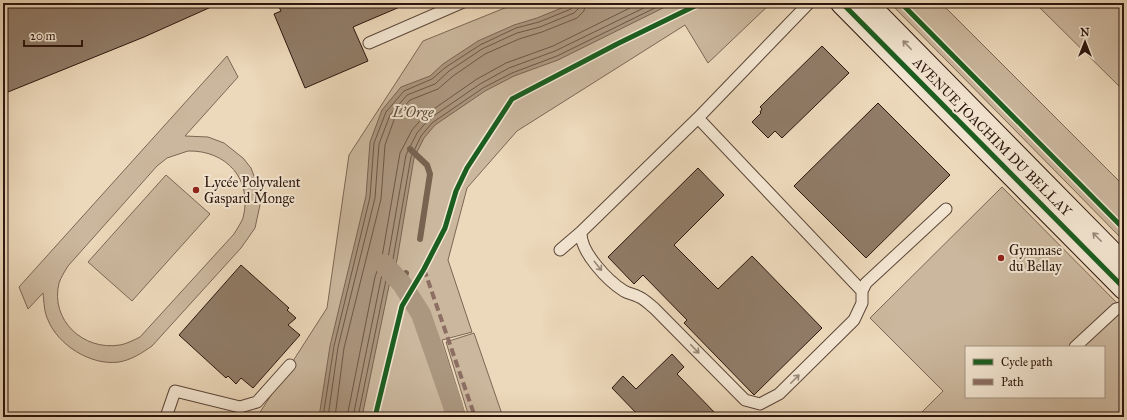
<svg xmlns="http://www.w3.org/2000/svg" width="1127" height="420" font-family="'IM FELL Great Primer',serif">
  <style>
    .green { fill: #cbb79d; stroke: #7c6655; fill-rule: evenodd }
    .water { fill: #ab967f; stroke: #786351 }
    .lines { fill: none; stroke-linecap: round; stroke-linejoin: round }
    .shore { stroke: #6c5646; stroke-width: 1 }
    .stream { stroke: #786351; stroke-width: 6 }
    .canal { stroke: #ab967f; stroke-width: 20 }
    .building { fill: #907b67; stroke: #2c160d }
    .lane-casing { stroke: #5c4638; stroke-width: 13 }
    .secondary-casing { stroke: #2c160d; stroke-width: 24 }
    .lane { stroke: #f3e6d2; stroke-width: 11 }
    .secondary { stroke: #f3e6d2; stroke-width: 22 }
    .quiet { stroke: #8d6e63; stroke-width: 4; stroke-dasharray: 8 4; stroke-linecap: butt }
    .cycleway-casing { stroke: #f3e6d2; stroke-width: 8 }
    .cycleway { stroke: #1b5e20; stroke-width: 5 }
    .oneway { stroke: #998879 }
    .poi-dot { fill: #8f2418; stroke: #f3e6d2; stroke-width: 1.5 }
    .labels { text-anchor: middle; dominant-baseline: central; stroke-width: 4; stroke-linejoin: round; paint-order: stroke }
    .street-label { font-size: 14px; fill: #2c160d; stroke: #f3e6d2 }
    .poi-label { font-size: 14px; fill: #2c160d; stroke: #f3e6d2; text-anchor: start }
    .water-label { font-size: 15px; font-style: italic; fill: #5f493b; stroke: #f3e6d2 }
  </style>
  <rect width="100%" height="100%" fill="#ecd8ba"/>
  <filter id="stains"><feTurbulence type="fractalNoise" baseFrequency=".005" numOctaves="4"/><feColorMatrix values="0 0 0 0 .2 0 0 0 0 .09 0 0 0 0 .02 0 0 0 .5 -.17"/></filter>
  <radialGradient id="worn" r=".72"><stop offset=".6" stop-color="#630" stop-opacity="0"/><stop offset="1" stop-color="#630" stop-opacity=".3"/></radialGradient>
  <path class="green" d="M517,3H771L708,63L685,25L517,131L467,188L448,260L472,332L442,340L466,417H257L327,308L349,155L423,41Z
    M890,3H941L1124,186V241Z
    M1035,3H1124V91Z
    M227,56L238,77L185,136L208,137L224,143L243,158L251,168L260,192V205L255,228L241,248L152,346C142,353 131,360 119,362C91,366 58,345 48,320C44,312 44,302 43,293L28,309L19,287ZM188,151C226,150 253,179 243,218C241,223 237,229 234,234L140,337C134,340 126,344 120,345C83,351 50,320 59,283C61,277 65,271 68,266L157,166L167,158Z
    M166,175L210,214L132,301L88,262Z
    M1002,187L1124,310V417H917L943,391L870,318ZM966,347H1104V397H966Z
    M474,333L503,417H469L446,342Z"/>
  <path class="water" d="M574,3H673L558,60L514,76L485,91L435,125L424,138L414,158L397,260L390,281L362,417H319L330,346L366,196L370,142L382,110L401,87L430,76L443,64L478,41L514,25L537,18Z"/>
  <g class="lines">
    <path class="shore" d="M323,417L334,346L370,197L374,143L386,112L404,91L432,79L446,67L480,45L516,28L539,22L571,9L574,3
      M328,417L338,347L375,198L379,144L390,115L407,95L435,84L449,71L482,49L517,33L540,27L574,13L578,9L579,3
      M335,417L344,348L381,199L385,145L395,117L410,100L438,89L453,76L485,54L519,39L542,32L577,18L584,11L585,3
      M347,417L375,277L382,257L400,153L412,130L425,115L477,79L506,63L553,46L640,3
      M353,417L381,279L388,258L406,155L417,133L429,119L480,84L509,68L555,51L654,3
      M358,417L386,280L393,259L411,157L421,136L432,123L483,88L512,73L557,56L665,3"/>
    <path class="stream" d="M410,149L427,165L430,174L420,239
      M402,284L406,273"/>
    <path class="canal" d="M384,264L402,284L421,314L453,406L455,417"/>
  </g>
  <path class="building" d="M3,3H147L149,8L160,3H220L144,37L3,94Z
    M277,3H409L353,27L368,61L305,88L274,14L281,11Z
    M822,46L849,73L782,138L775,131L768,138L752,122L761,113L760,112L762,109L760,107Z
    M878,103L950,175L866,258L794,186Z
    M698,168L724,195L674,245L718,289L752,256L822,328L754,395L684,323L687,320L643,275L634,284L608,257Z
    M241,265L289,308L287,310L296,318L288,325L300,335L253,388L241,378L236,384L228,376L226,378L179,335Z
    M672,354L684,367L677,374L719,417H640L612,388L623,376L636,389Z"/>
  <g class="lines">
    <defs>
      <path id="lane" d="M809,3L698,118L862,291
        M369,43L461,3
        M581,232C580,252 608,281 624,291C629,294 634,294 639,297C644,299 649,304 654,308L745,400L760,404L779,394L854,320L862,303V291L866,283L946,209
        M560,250L581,232L698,118
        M1075,347L1116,309L1124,307
        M166,417L175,391L240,407L257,402L290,365"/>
      <path id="secondary" d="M842,3L1124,288
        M866,3L1124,265"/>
    </defs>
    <use href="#lane" class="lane-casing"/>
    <use href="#secondary" class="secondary-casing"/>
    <use href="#lane" class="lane"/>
    <use href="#secondary" class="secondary"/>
    <path class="quiet" d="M424,269L475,417"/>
    <defs>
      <path id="cycleway" d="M842,3L1124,288
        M901,3L1124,229
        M375,417L402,306L424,269L445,228L456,191L467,168L512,99L617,44L701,3"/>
    </defs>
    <use href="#cycleway" class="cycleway-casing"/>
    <use href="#cycleway" class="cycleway"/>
  </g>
  <defs><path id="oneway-shaft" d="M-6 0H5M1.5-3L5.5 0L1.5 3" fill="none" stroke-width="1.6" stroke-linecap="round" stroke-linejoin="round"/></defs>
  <g class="oneway">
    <use href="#oneway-shaft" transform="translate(907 45) rotate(-134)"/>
    <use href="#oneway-shaft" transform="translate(1097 237) rotate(-135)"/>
    <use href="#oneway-shaft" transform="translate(598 266) rotate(51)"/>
    <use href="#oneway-shaft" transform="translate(695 349) rotate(46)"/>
    <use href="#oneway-shaft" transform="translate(795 379) rotate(-45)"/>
  </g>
  <g class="poi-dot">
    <circle cx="196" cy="190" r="4"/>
    <circle cx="1001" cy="258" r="4"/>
  </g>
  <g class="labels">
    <g class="street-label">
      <text transform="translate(992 137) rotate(45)">AVENUE JOACHIM DU BELLAY</text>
    </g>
    <g class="poi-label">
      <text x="204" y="182">Lycée Polyvalent<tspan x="204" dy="16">Gaspard Monge</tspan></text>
      <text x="1009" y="250">Gymnase<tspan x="1009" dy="16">du Bellay</tspan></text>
    </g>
    <g class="water-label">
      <text x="413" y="112">L'Orge</text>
    </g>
  </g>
  <rect width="1127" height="420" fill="none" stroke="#ecd8ba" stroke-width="16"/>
  <rect x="4" y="4" width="1119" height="412" fill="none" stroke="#2c160d" stroke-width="2"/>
  <rect x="8" y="8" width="1111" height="404" fill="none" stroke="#2c160d"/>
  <rect x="965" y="346" width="140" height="52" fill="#f3e6d2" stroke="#a39383"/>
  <rect x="973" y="359" width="20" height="6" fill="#1b5e20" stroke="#a39383"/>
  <text x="1001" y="366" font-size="12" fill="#2c160d">Cycle path</text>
  <rect x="973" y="379" width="20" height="6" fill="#8d6e63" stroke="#a39383"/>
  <text x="1001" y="386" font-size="12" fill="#2c160d">Path</text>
  <g transform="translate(1085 42)" stroke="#f3e6d2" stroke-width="3" paint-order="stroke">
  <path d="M0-3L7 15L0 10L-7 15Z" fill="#2c160d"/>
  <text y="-6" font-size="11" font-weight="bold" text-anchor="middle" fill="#2c160d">N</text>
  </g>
  <path d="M24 40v6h58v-6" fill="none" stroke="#2c160d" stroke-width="2"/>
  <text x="30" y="40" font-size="12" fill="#2c160d" stroke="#f3e6d2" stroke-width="3" paint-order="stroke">20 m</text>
  <rect width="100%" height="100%" filter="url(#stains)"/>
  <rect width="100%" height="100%" fill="url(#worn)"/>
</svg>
